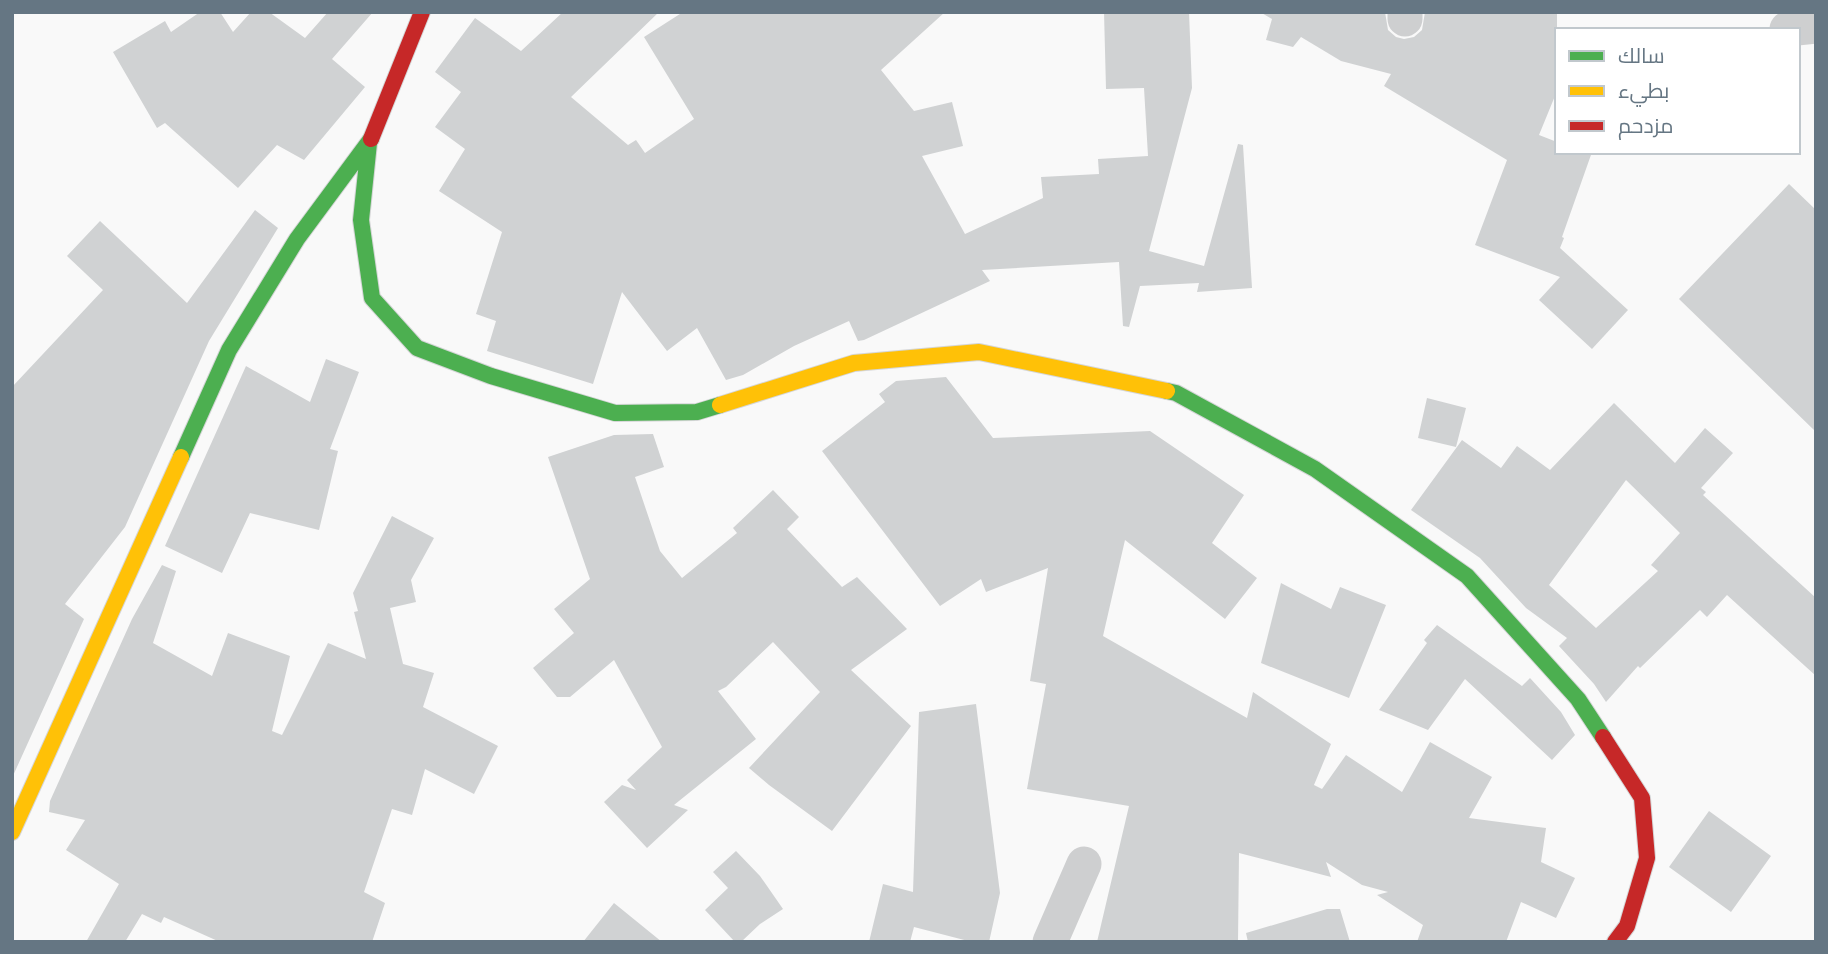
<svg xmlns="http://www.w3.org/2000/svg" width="1828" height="954" font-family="Figtree,Cairo,sans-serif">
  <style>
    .building { fill: #d0d2d3; fill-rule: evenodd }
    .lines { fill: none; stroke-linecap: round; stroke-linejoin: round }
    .fast-casing { stroke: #d5d6d7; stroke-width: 18 }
    .slow-casing { stroke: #d5d6d7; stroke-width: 18 }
    .jam-casing { stroke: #d5d6d7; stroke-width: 18 }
    .street { stroke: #cecfd0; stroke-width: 35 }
    .fast { stroke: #4caf50; stroke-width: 16 }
    .slow { stroke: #ffc107; stroke-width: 16 }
    .jam { stroke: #c62828; stroke-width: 16 }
  </style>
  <rect width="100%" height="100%" fill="#f9f9f9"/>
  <path class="building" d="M200,12H220L233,32L251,12H269L305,38L328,12H373L332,59L365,87L304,160L277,145L238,188L165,123L157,128L113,52L165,21L171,32Z
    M563,12H659L571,97L628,145L636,140L645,153L694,119L644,37L683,12H945L881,70L914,111L952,102L963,146L922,156L965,234L1043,198L1041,177L1099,174L1098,159L1148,156L1144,88L1106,89L1104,12H1189L1192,88L1149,251L1204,266L1238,144L1243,145L1252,288L1197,292L1199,283L1140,286L1129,327L1123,326L1119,262L982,270L990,281L864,340L858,341L849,321L794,346L743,375L726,380L697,328L667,351L622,292L593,384L487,351L496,321L476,314L502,232L439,191L465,149L435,127L461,92L435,72L475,18L521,51Z
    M1260,12H1385L1388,30L1396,37L1404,39L1414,37L1422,30L1425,12H1557V91L1539,135L1557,142V152H1592L1562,237L1564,238L1560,248L1628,310L1592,349L1539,300L1560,277L1475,245L1507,160L1384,86L1391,74L1341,61L1301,37L1293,47L1266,40L1272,19Z
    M1789,184L1816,210V432L1679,299Z
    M255,210L278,228L209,341L125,527L65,604L84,619L12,778V387L103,290L67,256L100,221L187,303Z
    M326,359L359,372L330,449L338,451L319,530L250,513L222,573L165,546L246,366L310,402Z
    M946,377L993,438L1150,431L1244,495L1212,543L1257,578L1225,619L1125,540L1103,636L1247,718L1253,692L1331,744L1314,785L1322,789L1346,755L1402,792L1430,742L1492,777L1469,818L1546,828L1541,862L1575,878L1556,918L1521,902L1506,942H1417L1423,925L1377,895L1388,892L1362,885L1326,862L1331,877L1239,853L1238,942H1097L1129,806L1027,789L1046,684L1030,681L1048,568L986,592L981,579L940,606L822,451L885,402L879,394L896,381Z
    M1427,398L1466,408L1456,447L1418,438Z
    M1614,403L1675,463L1705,428L1733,453L1701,488L1706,492L1703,495L1816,598V676L1727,595L1707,617L1700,610L1640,668L1638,666L1606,702L1594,684L1559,646L1567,638L1526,608L1480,558L1411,510L1462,440L1501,468L1517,446L1550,470ZM1626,480L1680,533L1651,565L1658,571L1596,628L1549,585Z
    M653,434L664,467L635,477L660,551L682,578L737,533L733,528L773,490L799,517L787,529L842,587L857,577L907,629L851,670L911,726L832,831L769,785L749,768L820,692L773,642L726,687L718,691L756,739L674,805L688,810L647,848L604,802L622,785L636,790L627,780L662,747L614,660L570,697H557L533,668L574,633L554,609L590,579L548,457L614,435Z
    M392,516L434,538L411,580L416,602L390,608L403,664L434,673L423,707L498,746L474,794L425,769L412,815L392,809L364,892L385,903L372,942H220L164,917L161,923L142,914L125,942H86L119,884L66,850L85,820L49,812L50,801L132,619L162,565L176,571L153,643L212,676L228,633L290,656L272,731L282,735L328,643L366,659L354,612L358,611L353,593Z
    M1281,583L1331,609L1340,587L1386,605L1349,698L1261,663Z
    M1437,625L1522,686L1530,678L1561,712L1575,735L1552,760L1465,679L1428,730L1379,710L1427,643L1424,640Z
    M976,704L1000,893L989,942H972L914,927L910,942H869L883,884L913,892L919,712Z
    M1709,811L1771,856L1731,912L1669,867Z
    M736,851L760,876L783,909L760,924L741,942H735L705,910L728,888L713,872Z
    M614,903L662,942H583Z
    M1327,909H1340L1350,942H1248L1246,933Z"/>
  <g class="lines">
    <defs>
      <path id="fast" d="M369,143L361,220L372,298L417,348L491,376L615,413L697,412L720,405
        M1167,391L1176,393L1315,469L1467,576L1578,699L1603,737
        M181,457L229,350L297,239L371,139"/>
      <path id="slow" d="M720,405L854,363L979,352L1167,391
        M12,832L181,457"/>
      <path id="jam" d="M371,139L422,12
        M1603,737L1642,798L1647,858L1627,926L1615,942"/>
    </defs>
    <use href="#fast" class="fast-casing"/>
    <use href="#slow" class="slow-casing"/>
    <use href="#jam" class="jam-casing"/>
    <path class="street" d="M1405,12V19
      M1787,29L1816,26
      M1050,942L1084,864"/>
    <use href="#fast" class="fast"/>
    <use href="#slow" class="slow"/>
    <use href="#jam" class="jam"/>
  </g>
  <rect width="1828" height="954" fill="none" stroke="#657683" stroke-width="28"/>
  <rect x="1555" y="28" width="245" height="126" fill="#ffffff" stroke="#c1c8cd" stroke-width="2"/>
  <rect x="1569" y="51" width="35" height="10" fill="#4caf50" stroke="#c1c8cd" stroke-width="2"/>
  <text x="1618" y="63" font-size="21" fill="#657683">سالك</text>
  <rect x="1569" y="86" width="35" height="10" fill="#ffc107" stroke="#c1c8cd" stroke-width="2"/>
  <text x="1618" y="98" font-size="21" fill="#657683">بطيء</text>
  <rect x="1569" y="121" width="35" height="10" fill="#c62828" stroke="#c1c8cd" stroke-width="2"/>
  <text x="1618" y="133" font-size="21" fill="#657683">مزدحم</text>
</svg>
